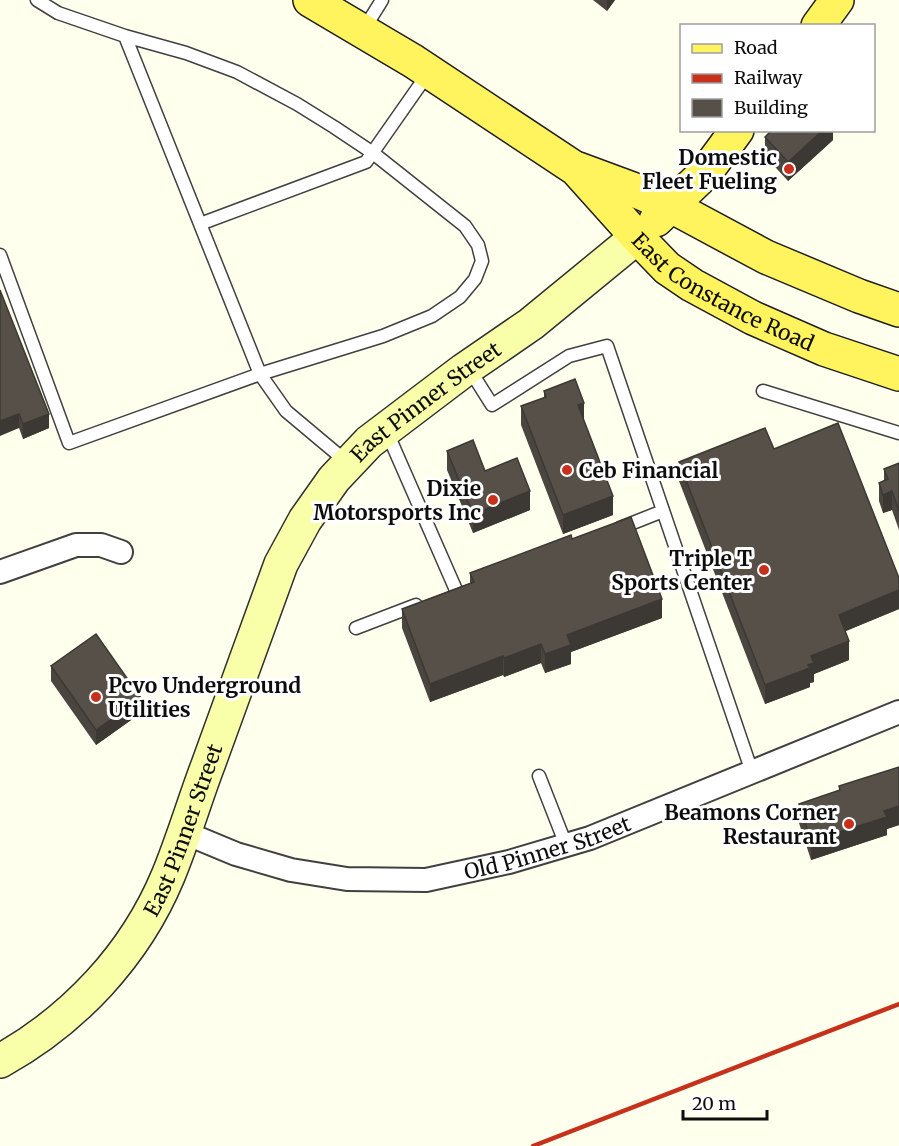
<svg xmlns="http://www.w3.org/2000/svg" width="899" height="1146" font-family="Merriweather,serif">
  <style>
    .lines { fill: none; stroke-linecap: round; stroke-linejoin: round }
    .service-casing { stroke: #404040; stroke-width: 15 }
    .minor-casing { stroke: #404040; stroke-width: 26 }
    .secondary-casing { stroke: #2f2f2f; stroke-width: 36 }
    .primary-casing { stroke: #1e1e1e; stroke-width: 36 }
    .service { stroke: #fff; stroke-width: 12 }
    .minor { stroke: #fff; stroke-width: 22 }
    .secondary { stroke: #f9ffa8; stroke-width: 33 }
    .primary { stroke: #fff45d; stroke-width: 33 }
    .rail { stroke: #c7311b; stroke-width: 4.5 }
    .wall { fill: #4a453f }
    .shaded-wall { fill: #3c3833 }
    .building { fill: #565049; stroke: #3c3833; stroke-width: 1.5 }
    .poi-dot { fill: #c7311b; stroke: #fff; stroke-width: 2 }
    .labels { text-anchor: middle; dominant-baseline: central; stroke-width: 6; stroke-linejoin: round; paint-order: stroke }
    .poi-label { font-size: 21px; font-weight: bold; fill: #0d0d0d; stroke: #fff; text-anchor: end }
    .street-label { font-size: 21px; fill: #0d0d0d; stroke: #fff }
  </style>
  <rect width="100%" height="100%" fill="#ffffed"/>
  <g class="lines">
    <defs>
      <path id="service" d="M37,0L58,13L125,36L260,374L286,411L348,463
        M364,29L382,0
        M200,224L366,162L429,72
        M0,255L69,443L260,374L383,336L432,316L460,297L475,279L482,261L478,245L465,226L373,153L334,127L297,104L237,72L186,53L125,36
        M468,367L492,405L569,356L607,346L752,772
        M763,391L899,433
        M386,430L456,590
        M620,528L663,511
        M356,628L416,605
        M539,776L566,845"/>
      <g id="minor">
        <path d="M0,572L76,545H101L121,552"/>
        <path id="s1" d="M183,832L236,854L291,870L347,879L426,880L509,862L590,838L899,712"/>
      </g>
      <g id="secondary">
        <path id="s2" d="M0,1061C74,1020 135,955 168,876C183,840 194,802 208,765C232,698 257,631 281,564L305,520L334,479L369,442L464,370L531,324L637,237"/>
      </g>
      <g id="primary">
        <path id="s3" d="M310,0L413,61L576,169L637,237L667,268L692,285L753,318L824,349L899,374"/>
        <path d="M818,26L837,0"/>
        <path d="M578,169L632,189L671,206L766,257L859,296L899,310"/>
        <path d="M656,220L706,172L737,130"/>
      </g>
    </defs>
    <use href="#service" class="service-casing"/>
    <use href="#minor" class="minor-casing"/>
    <use href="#secondary" class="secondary-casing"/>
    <use href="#primary" class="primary-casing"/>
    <use href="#service" class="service"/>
    <use href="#minor" class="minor"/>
    <use href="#secondary" class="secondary"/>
    <use href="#primary" class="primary"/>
    <path class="rail" d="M533,1146L899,1004"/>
  </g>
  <path class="wall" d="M593,0H615L607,11Z
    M833,130V140L788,181L765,156V137Z
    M0,290L49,428L23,439L19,428Z
    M544,391L584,422L613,515L563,534L521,425V406L544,398Z
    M774,449L899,578V609L845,631L849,660L814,674V682L810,683V687L765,704L679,481V462Z
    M447,451L485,471L530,510L473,533L447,470Z
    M899,463V530L892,510L883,513L879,501V483L884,481V469Z
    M572,539L662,618L571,652V664L545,673L541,663L504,677L503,675L430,702L402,628V609L470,583V573Z
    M51,666L141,713L96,745L51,681Z
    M899,767V825L887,829V835L811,860L799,823V804L839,791V786Z"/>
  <path class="shaded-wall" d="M607,0H615L607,11Z
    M823,130H833V140L788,181V162Z
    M584,403V422L578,405Z
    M19,414V428L0,436V421Z
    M49,414V428L23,439V424Z
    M530,491V510L473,533V514Z
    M892,491V510L883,513V495Z
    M613,496V515L563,534V515Z
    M899,590V609L839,634V615Z
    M662,599V618L571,652V664L545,673V654L567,635Z
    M849,641V660L814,674V682L810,683V687L765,704V685L808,665L811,656Z
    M541,644V663L504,677V658Z
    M503,656V675L430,702V684Z
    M141,698V713L96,745V730Z
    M899,806V825L887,829V835L811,860V841L884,811Z"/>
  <path class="building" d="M772,130H823L788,162L765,137Z
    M0,290L49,414L23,424L19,414L0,421Z
    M575,379L584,403L578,405L613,496L563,515L521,406L546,397L544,391Z
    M838,423L899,578V590L839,615L849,641L811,656L814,663L808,665L810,668L765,685L679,462L765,428L774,449Z
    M473,440L485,471L517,458L530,491L473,514L447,451Z
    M899,463V511L892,491L883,495L879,483L888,479L884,469Z
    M631,517L662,599L567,635L571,645L545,654L541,644L504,658L503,656L430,684L402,609L474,582L470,573L571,535L572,539Z
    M96,634L141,698L96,730L51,666Z
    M899,767V806L884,811L887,817L811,841L799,804L840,790L839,786Z"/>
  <g class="poi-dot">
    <circle cx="789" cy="169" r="6"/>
    <circle cx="567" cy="470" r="6"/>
    <circle cx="493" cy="500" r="6"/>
    <circle cx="764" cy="570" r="6"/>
    <circle cx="96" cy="697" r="6"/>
    <circle cx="849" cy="824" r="6"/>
  </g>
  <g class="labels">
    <g class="poi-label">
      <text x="777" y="157">Domestic<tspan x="777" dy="24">Fleet Fueling</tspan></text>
      <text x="579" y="470" text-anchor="start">Ceb Financial</text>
      <text x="481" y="488">Dixie<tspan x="481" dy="24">Motorsports Inc</tspan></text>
      <text x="752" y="558">Triple T<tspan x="752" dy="24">Sports Center</tspan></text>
      <text x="108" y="685" text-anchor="start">Pcvo Underground<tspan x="108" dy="24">Utilities</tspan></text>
      <text x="837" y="812">Beamons Corner<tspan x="837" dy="24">Restaurant</tspan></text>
    </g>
    <g class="street-label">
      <text stroke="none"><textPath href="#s3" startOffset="510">East Constance Road</textPath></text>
      <text stroke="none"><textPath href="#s2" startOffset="807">East Pinner Street</textPath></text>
      <text stroke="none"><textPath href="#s2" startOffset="303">East Pinner Street</textPath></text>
      <text stroke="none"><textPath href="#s1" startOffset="376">Old Pinner Street</textPath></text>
    </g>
  </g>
  <rect x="680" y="24" width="195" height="108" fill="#ffffff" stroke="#9e9e9e" stroke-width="1.5"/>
  <rect x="692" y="44" width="30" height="9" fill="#fff45d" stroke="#9e9e9e" stroke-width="1.5"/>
  <text x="734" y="54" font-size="18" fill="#0d0d0d">Road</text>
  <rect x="692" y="74" width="30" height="9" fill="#c7311b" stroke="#9e9e9e" stroke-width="1.5"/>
  <text x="734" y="84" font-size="18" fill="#0d0d0d">Railway</text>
  <rect x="692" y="99" width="30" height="18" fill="#565049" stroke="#9e9e9e" stroke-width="1.5"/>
  <text x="734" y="114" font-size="18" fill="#0d0d0d">Building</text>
  <path d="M683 1110v9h84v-9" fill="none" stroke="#0d0d0d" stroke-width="3"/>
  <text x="692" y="1110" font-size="18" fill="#0d0d0d" stroke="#ffffff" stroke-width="4.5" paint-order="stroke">20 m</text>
</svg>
